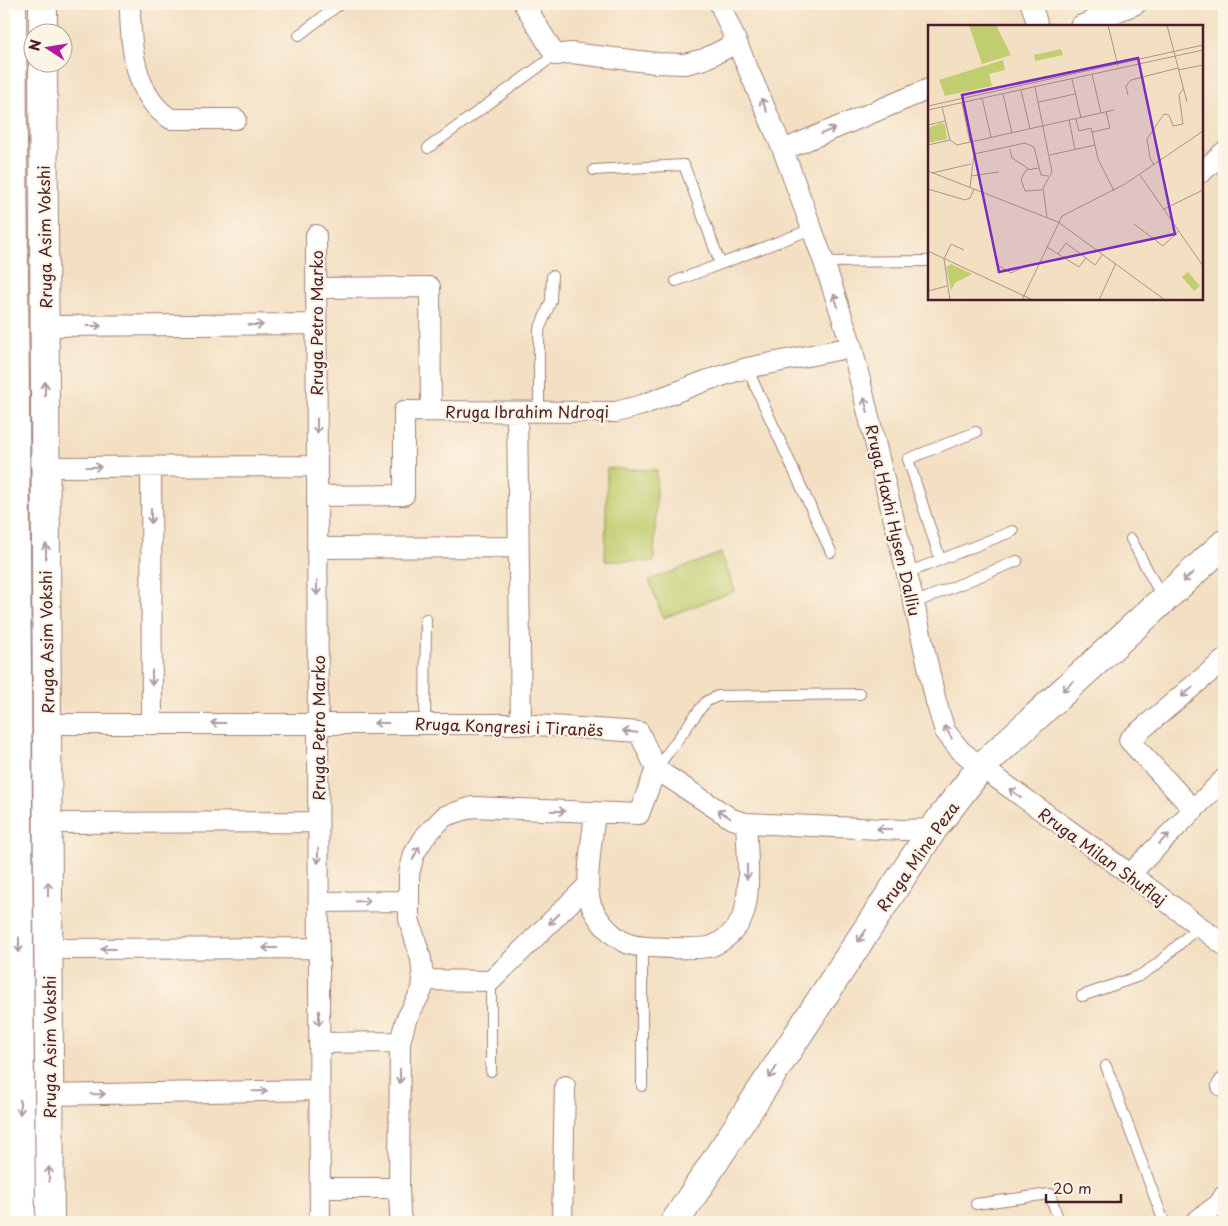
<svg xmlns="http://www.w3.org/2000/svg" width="1228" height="1226" font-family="'Playpen Sans',sans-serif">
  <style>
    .green { fill: #c1ce6f; stroke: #86764d }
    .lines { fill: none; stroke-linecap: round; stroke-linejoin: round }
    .service-casing { stroke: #9e7f76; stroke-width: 12 }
    .minor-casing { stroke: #9e7f76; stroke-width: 22 }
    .secondary-casing { stroke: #9e7f76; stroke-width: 30 }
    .primary-casing { stroke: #9e7f76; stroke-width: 30 }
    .service { stroke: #fff; stroke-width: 10 }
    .minor { stroke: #fff; stroke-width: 20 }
    .secondary { stroke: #fff; stroke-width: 28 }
    .primary { stroke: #fff; stroke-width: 28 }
    .oneway { stroke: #ae9aa0 }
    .labels { text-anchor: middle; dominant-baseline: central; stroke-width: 4.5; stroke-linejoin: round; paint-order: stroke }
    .street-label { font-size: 16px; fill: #4a1f2b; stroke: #fcf5e5 }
    .inset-road { fill: none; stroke: #af9286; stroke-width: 1 }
    .view { fill: #7b2cbf; fill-opacity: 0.15; stroke: #7b2cbf; stroke-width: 2.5 }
    .inset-edge { fill: none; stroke: #4a1f2b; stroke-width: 2.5 }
  </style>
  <rect width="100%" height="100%" fill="#fcf5e5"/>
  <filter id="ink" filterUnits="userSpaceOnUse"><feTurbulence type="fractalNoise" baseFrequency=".02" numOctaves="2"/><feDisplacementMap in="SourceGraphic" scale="10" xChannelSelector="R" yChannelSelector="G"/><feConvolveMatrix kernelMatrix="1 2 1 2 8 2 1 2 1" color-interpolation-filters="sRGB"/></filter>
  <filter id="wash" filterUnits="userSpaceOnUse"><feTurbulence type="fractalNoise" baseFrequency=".0096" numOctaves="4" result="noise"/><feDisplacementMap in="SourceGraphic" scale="20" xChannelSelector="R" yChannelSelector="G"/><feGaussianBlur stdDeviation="1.12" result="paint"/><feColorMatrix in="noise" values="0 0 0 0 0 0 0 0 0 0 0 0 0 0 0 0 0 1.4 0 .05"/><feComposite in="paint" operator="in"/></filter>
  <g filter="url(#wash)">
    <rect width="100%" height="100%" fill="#f3dfc2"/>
    <path class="green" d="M607,468L657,470L654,562L605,561Z
      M721,553L735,591L663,618L649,580Z"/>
  </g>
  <g filter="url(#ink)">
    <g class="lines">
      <defs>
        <path id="service" d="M299,35L340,4
          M428,148L555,55
          M594,170L684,165L720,263
          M824,262L929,261
          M676,281L812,229
          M747,368L831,552
          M539,412V330L551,301L552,276
          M1131,539L1162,597
          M940,559L908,459L976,432
          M907,573L1013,531
          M914,603L1017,561
          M425,723L426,619
          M656,769L700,709L707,701L718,696L860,694
          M1082,996L1139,976L1156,965L1199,926
          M1106,1066L1164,1222
          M491,1071V981
          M642,1086V948
          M976,1204L1050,1194L1059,1222"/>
        <path id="minor" d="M130,4C130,43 134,97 171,119H236
          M524,4L555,55L571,53L656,63L685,64L704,59L737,43
          M720,4L783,150L824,262L852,347L914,603L936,702L945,731L960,750L981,767L1130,874L1224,945
          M1031,4L1038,26
          M1080,26L1136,4
          M783,150L929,89
          M1202,172L1224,152
          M316,235L320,1222
          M316,288L430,287L431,411
          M45,326L316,324
          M517,412L521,724
          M45,467L317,466
          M151,467L152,724
          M317,496L404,495V411L616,412L642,405L708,380L747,368L852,347
          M317,548L518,547
          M47,724H521L639,732L656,769L732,819L746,823L904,830L933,829
          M1194,810L1129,740L1224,660
          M595,812C593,835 583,888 592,907C599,922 613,938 629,944C639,948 703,950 712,946C724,941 736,931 742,918C752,896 747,848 746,823
          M48,823L318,822
          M1130,874L1224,779
          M319,902L408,901
          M48,949L319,948
          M423,980L491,981L588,885
          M319,1043L400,1042
          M1224,1083L1222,1086L1224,1087
          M49,1095L319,1090
          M320,1188H399
          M402,1222L400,1215L399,1188L400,1042L406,1020L422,990L423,980L421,959L409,919V874L414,854L426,835L445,816L473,807L639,814L656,769
          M562,1222L565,1086
          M1195,1222L1219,1204L1224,1196"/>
        <path id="secondary" d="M675,1222L933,829L981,767L1224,544"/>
        <path id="primary" d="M12,4L21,1222
          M43,32V4
          M43,62L50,1222"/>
      </defs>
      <use href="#service" class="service-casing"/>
      <use href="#minor" class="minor-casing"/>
      <use href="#secondary" class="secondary-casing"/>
      <use href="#primary" class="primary-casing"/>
      <use href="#service" class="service"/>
      <use href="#minor" class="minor"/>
      <use href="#secondary" class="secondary"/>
      <use href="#primary" class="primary"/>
    </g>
    <defs><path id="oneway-shaft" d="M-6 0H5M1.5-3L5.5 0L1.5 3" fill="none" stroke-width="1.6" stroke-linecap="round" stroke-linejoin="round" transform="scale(1.25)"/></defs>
    <g class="oneway">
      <use href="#oneway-shaft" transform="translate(764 105) rotate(-113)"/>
      <use href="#oneway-shaft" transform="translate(828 131) rotate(-23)"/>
      <use href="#oneway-shaft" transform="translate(836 301) rotate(-108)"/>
      <use href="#oneway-shaft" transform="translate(256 325)"/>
      <use href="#oneway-shaft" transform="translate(94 326)"/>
      <use href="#oneway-shaft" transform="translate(45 389) rotate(-90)"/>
      <use href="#oneway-shaft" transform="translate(866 405) rotate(-104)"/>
      <use href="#oneway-shaft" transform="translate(317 426) rotate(90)"/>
      <use href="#oneway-shaft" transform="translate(94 467)"/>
      <use href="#oneway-shaft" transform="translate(151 516) rotate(90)"/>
      <use href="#oneway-shaft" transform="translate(46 551) rotate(-90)"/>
      <use href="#oneway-shaft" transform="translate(1188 577) rotate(138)"/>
      <use href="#oneway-shaft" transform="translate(317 588) rotate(90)"/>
      <use href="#oneway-shaft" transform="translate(152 678) rotate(90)"/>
      <use href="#oneway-shaft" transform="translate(1068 686) rotate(138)"/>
      <use href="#oneway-shaft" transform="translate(1187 692) rotate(140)"/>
      <use href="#oneway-shaft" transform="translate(218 723) rotate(180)"/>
      <use href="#oneway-shaft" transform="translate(381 723) rotate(-180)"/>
      <use href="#oneway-shaft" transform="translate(630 732) rotate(-174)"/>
      <use href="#oneway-shaft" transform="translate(948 732) rotate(-120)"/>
      <use href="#oneway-shaft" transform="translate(1015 793) rotate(-144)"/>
      <use href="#oneway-shaft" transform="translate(558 811) rotate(2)"/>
      <use href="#oneway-shaft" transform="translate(724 814) rotate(-148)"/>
      <use href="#oneway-shaft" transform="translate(884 829) rotate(-178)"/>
      <use href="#oneway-shaft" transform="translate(1164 839) rotate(-45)"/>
      <use href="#oneway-shaft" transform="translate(416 853) rotate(-64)"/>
      <use href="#oneway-shaft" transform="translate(318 856) rotate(90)"/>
      <use href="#oneway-shaft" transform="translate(747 872) rotate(89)"/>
      <use href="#oneway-shaft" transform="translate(48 889) rotate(-90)"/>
      <use href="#oneway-shaft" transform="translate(363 901) rotate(-1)"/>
      <use href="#oneway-shaft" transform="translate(554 919) rotate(135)"/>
      <use href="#oneway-shaft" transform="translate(862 936) rotate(123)"/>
      <use href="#oneway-shaft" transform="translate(19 945) rotate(90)"/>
      <use href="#oneway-shaft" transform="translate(270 948) rotate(180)"/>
      <use href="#oneway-shaft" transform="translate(108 949) rotate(180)"/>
      <use href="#oneway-shaft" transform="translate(319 1018) rotate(90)"/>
      <use href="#oneway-shaft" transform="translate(773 1072) rotate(123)"/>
      <use href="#oneway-shaft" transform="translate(400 1076) rotate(91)"/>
      <use href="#oneway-shaft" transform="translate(260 1091) rotate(-1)"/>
      <use href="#oneway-shaft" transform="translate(98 1094) rotate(-1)"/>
      <use href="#oneway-shaft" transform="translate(20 1107) rotate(90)"/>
      <use href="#oneway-shaft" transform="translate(49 1174) rotate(-90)"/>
    </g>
  </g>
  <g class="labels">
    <g class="street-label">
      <text transform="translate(44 237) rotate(-91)">Rruga Asim Vokshi</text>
      <text transform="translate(316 323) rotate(-90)">Rruga Petro Marko</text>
      <text x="527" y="411">Rruga Ibrahim Ndroqi</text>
      <text transform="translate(894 520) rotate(77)">Rruga Haxhi Hysen Dalliu</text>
      <text transform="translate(46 642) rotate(-91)">Rruga Asim Vokshi</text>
      <text transform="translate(509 726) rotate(2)">Rruga Kongresi i Tiranës</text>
      <text transform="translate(318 728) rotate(-90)">Rruga Petro Marko</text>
      <text transform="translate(917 856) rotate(-55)">Rruga Mine Peza</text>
      <text transform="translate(1103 856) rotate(36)">Rruga Milan Shuflaj</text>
      <text transform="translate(49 1047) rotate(-90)">Rruga Asim Vokshi</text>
    </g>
  </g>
  <g transform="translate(928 25)">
    <rect width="275" height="275" fill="#f3dfc2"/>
    <path d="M41,0H68L83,30L54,39ZM133,24L135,30L107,36L106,30ZM75,35L77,45L61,49L64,61L17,71L11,55ZM13,98L17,99L19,114L0,118V103ZM23,239L44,249L27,258L23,265L18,242ZM260,247L272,261L266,266L254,252Z" fill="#c1ce6f"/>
    <path class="inset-road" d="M180,0L190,41M239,0L259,77M250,45L275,40M164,49L173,88M144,54L153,93M107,62L124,147L115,163L119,192M93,65L102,104M75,69L84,108M200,70L198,61L203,55L250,43M54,73L63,112M111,77L147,69M34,78L42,117M0,81L275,20M14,82L22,115M0,85L275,25M148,94L151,106L163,103L164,107M141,95L147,124M0,100L17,96M164,107L170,134L186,166M164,107L182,103L178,87M22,115L29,120L186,85M0,120L22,115M82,124L84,133L101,144M122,130L167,120M226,140L222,133L219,114L236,89L241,90L245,101L255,99L251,70L255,64M111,143L98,145L93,154L97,166L114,165M0,146L130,197L237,275M4,148L43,139M212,150L275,241M43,151L71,147M42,162L46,129L97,118L106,122L113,150L120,151M0,164L37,175L42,173L46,164M236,184L275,165M206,199L235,221L251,206M119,222L151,242L158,233L167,240L175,229M0,226L105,275M130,229L138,218L158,233M68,239L83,248L94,243M0,266L19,261M22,275L16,234L23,219L36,225M94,275L134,191L197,159L275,106M171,275L188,238"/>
    <path class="view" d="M210,33L247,209L71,247L34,70Z"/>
    <rect width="275" height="275" class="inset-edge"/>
  </g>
  <rect width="1228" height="1226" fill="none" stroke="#fcf5e5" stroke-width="20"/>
  <g transform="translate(48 48) rotate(282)"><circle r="24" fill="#fcf5e5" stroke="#b59f9b"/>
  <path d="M0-4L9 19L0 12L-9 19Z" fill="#b5179e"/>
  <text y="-8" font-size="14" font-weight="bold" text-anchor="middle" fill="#4a1f2b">N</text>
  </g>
  <path d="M1046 1194v8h75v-8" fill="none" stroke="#4a1f2b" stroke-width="2.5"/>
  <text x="1053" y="1194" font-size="15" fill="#4a1f2b" stroke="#fcf5e5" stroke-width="4" paint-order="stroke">20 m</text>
</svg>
